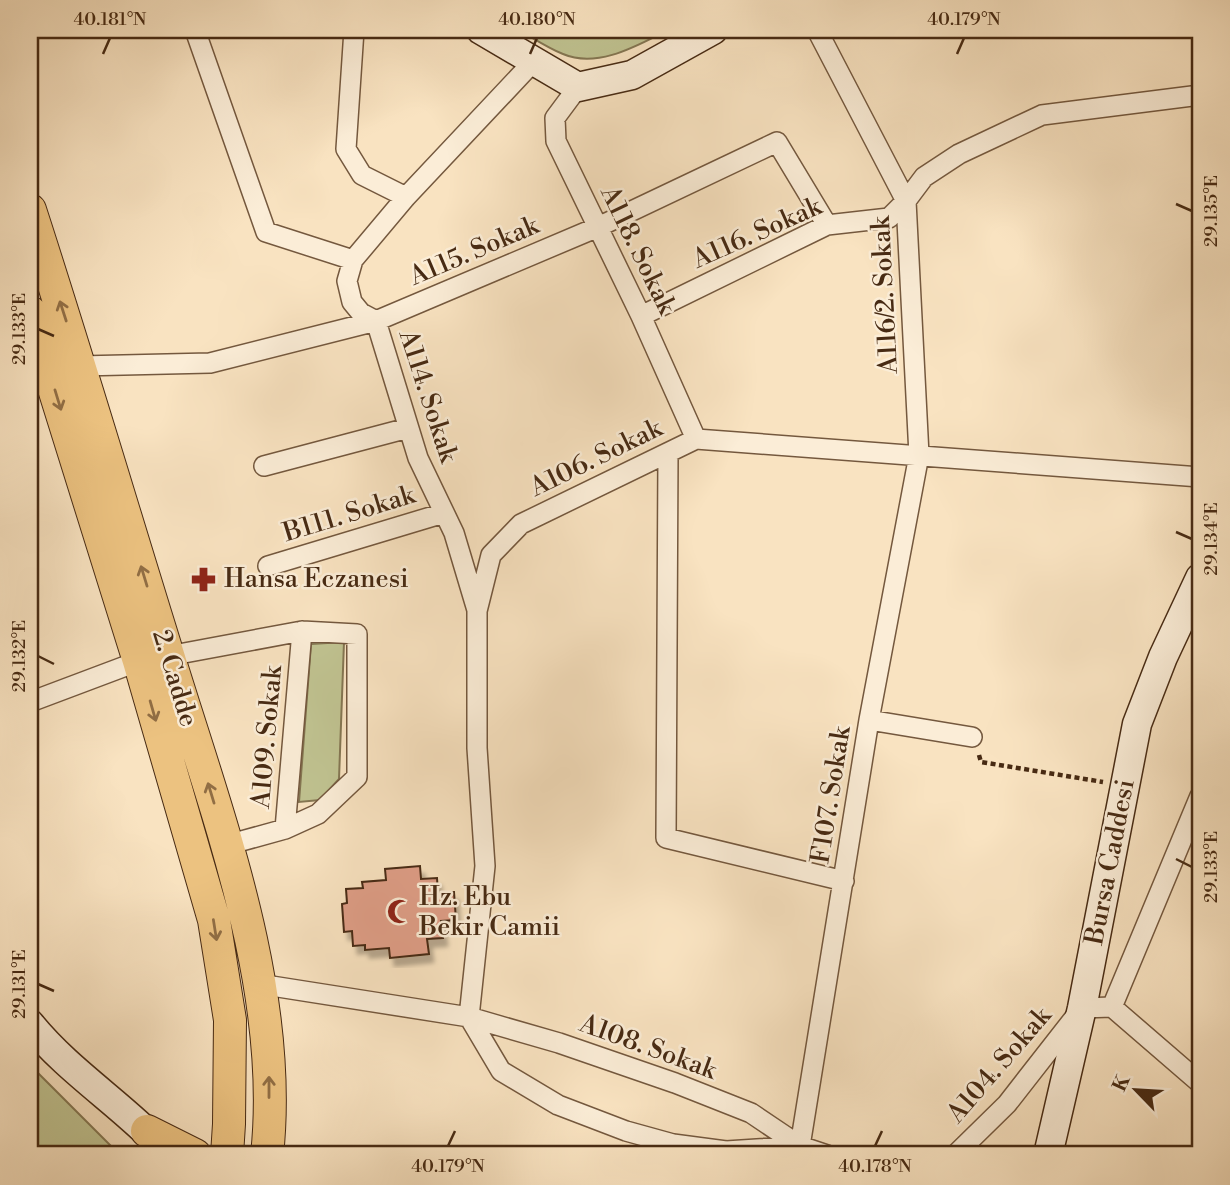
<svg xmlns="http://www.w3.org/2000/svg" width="1230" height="1185" font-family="'Libre Bodoni',serif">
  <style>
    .green { fill: #c0c391; stroke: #847652; stroke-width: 2 }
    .building { fill: #df9e87; stroke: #472a13; stroke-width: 2; filter: url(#shadow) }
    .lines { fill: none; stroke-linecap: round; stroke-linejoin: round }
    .minor-casing { stroke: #74583e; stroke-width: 22 }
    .secondary-casing { stroke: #472a13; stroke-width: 31 }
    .primary-casing { stroke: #472a13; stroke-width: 34 }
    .path { stroke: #472a13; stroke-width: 4.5; stroke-dasharray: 5 3.5; stroke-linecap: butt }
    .minor { stroke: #fbedd7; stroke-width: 19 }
    .secondary { stroke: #fbedd7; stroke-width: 28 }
    .primary { stroke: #ecc280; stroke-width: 32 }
    .oneway { stroke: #916e44 }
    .ticks { fill: none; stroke: #472a13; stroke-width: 2.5 }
    .labels { text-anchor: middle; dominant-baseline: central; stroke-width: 5; stroke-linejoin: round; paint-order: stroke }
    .street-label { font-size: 26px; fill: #472a13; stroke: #fbedd7 }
    .poi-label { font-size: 26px; fill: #472a13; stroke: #fbedd7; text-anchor: start }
    .neatline { fill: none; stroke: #472a13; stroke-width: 2.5 }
    .ticks-label { font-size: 18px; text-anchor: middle; fill: #472a13 }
  </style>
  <defs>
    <filter id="shadow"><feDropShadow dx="4.5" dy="8" stdDeviation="2" flood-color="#0004"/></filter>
  </defs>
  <rect width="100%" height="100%" fill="#f9e3c1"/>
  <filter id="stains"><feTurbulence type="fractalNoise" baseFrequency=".00286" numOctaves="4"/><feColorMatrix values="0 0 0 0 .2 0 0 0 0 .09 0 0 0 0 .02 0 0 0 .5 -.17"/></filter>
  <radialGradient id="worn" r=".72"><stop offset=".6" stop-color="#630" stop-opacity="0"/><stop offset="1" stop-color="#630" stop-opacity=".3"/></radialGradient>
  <path class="green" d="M519,30H668C638,45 598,69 563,54C548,48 533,38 519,30Z
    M344,642L339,779L320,800L299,802L311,644Z
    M30,1065L120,1155H30Z"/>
  <path class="building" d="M420,866L421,879L437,878L438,893L454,892L456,920L441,921L443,938L427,939L429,954L390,958L389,948L365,950V945L353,946L352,931L344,932L342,904L347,903L346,889L363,888L362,882L386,880L385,869Z"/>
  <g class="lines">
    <defs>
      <path id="minor" d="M195,30L266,232L353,260
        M354,30L346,149L362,175L406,197
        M817,30L906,201L919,455L869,720L800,1146L751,1113L675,1083L559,1043L469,1017L485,866L477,748V611L491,555L521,524L696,439L1200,477
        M578,87L555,118L556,141L641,316L696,439
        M641,316L827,225L889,218L906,201L924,177L959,154L1042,115L1200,95
        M80,366L210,363L376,321L598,227L777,142L827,225
        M668,453L666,838L844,881
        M264,466L408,428
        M268,566L444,513
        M477,610L454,533L418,458L376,321L361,313L352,302L347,281L353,260L406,197L533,62
        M168,656L302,631L357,634V777L318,814L285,829
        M30,702L139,661
        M869,720L972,737
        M227,845L285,829L302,631
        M259,984L469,1017L501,1071L558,1105L626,1131L673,1144L726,1151L800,1146L827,1155
        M1112,1007L1200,796
        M955,1155L1007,1104L1082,1008L1112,1007L1200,1083"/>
      <path id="secondary" d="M481,30L578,87L632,75L713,30
        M30,1024C68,1071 121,1104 163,1148
        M1048,1155L1082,1008L1137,724L1163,657L1200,578"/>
      <path id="primary" d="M30,210C78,358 122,507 168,655C216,812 285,989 267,1155
        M30,312L139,661L214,920L230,1020L229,1124L227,1155
        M147,1131L195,1155"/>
    </defs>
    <use href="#minor" class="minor-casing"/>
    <use href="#secondary" class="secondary-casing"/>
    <use href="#primary" class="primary-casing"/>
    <path class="path" d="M979,755L981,762L1103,782"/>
    <use href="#minor" class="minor"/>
    <use href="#secondary" class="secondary"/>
    <use href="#primary" class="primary"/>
  </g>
  <defs><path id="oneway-shaft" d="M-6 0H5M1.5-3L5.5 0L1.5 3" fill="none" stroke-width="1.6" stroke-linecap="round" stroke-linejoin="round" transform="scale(1.75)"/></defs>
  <g class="oneway">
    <use href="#oneway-shaft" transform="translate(63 311) rotate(-108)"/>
    <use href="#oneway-shaft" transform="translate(58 400) rotate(73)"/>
    <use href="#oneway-shaft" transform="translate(144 576) rotate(-107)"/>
    <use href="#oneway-shaft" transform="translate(153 711) rotate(74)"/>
    <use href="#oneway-shaft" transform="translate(211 793) rotate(-107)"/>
    <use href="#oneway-shaft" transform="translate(215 930) rotate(81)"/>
    <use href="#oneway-shaft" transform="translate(269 1087) rotate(-90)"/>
  </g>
  <path class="ticks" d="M103,54L110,38M530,54L537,38M957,54L964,38M1176,204L1192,211M38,329L54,336M1176,532L1192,539M38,656L54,664M1176,859L1192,867M38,984L54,991M448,1146L455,1131M875,1146L882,1131"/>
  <defs>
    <symbol id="pharmacy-bare" viewBox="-9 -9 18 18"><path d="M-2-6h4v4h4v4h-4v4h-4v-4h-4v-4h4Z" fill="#8f2418" stroke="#fbedd7" stroke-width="2.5" paint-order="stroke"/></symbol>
    <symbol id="mosque-bare" viewBox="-9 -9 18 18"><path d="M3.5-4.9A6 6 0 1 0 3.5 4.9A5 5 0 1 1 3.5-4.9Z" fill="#8f2418" stroke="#fbedd7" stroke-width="2.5" paint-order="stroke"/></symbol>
  </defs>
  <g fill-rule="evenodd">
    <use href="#pharmacy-bare" x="186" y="562" width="35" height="35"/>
    <use href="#mosque-bare" x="382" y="894" width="35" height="35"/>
  </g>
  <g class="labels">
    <g class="street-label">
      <text transform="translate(757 233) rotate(-24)">A116. Sokak</text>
      <text transform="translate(638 250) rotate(64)">A118. Sokak</text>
      <text transform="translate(474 251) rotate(-23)">A115. Sokak</text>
      <text transform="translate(885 295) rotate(-93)">A116/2. Sokak</text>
      <text transform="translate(428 396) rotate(72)">A114. Sokak</text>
      <text transform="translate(596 458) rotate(-26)">A106. Sokak</text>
      <text transform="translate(349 514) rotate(-17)">B111. Sokak</text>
      <text transform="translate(175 678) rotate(73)">2. Cadde</text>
      <text transform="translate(267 737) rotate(-85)">A109. Sokak</text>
      <text transform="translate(831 795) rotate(-81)">F107. Sokak</text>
      <text transform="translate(1110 862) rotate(-79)">Bursa Caddesi</text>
      <text transform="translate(648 1047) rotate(20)">A108. Sokak</text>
      <text transform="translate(999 1065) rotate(-49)">A104. Sokak</text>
    </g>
    <g class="poi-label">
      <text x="224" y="579">Hansa Eczanesi</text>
      <text x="419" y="897">Hz. Ebu<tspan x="419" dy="30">Bekir Camii</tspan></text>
    </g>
  </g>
  <rect width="1230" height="1185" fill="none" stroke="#f9e3c1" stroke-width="77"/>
  <g transform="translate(1136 1090) rotate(295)" stroke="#fbedd7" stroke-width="5" paint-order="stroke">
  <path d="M0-5L12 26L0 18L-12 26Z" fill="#472a13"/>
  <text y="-10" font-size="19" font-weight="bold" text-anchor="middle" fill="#472a13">K</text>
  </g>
  <rect x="38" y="38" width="1154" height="1108" class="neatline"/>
  <g class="ticks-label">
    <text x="110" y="25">40.181°N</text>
    <text x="537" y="25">40.180°N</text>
    <text x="964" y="25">40.179°N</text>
    <text transform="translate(1211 211) rotate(-90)" y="6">29.135°E</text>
    <text transform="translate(19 329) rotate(-90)" y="6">29.133°E</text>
    <text transform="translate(1211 539) rotate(-90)" y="6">29.134°E</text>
    <text transform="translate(19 656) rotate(-90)" y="6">29.132°E</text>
    <text transform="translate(1211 867) rotate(-90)" y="6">29.133°E</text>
    <text transform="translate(19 984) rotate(-90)" y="6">29.131°E</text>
    <text x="448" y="1172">40.179°N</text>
    <text x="875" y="1172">40.178°N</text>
  </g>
  <rect width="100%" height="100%" filter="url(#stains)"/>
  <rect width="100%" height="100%" fill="url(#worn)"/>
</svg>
